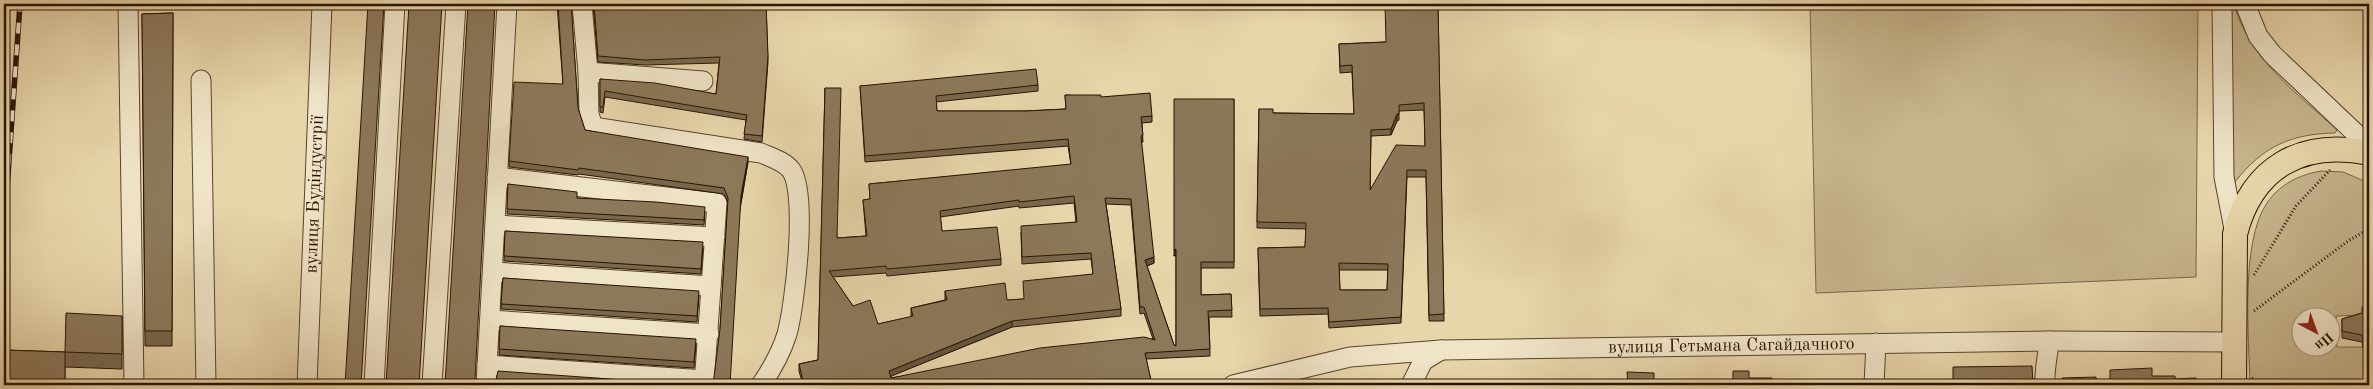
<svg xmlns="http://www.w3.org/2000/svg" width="2373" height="389" font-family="'Old Standard TT',serif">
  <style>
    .green { fill: #c7b58e; stroke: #786448; fill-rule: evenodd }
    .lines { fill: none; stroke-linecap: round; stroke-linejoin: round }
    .minor-casing { stroke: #58442c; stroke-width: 21 }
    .major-casing { stroke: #281302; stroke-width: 26 }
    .path { stroke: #281302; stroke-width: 3; stroke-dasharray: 1 2.5; stroke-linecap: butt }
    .minor { stroke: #f0e4c8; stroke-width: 19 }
    .major { stroke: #e8d6ab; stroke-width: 24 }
    .rail-casing { stroke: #281302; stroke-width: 5.5 }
    .rail { stroke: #f0e4c8; stroke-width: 4; stroke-dasharray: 11; stroke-linecap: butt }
    .wall { fill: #78674d; stroke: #281302; fill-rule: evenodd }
    .shaded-wall { fill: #62543f; stroke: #281302 }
    .building { fill: #8c785a; stroke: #281302; fill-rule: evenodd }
    .labels { text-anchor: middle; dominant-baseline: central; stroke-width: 5; stroke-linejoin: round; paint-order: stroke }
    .street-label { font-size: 18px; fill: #281302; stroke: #f0e4c8 }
  </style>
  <rect width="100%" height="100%" fill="#e8d6ab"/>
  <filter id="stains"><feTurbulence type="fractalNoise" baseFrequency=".004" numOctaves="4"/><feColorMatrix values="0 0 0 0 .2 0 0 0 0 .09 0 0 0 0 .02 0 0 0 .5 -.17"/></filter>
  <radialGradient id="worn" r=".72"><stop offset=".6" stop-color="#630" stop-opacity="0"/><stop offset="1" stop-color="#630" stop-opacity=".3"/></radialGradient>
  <path class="green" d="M1810,4H2198L2196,277L1816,293Z
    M2230,4H2234C2249,59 2297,93 2337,130L2335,133C2291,134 2263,146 2235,182H2233Z
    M2321,171L2343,172L2369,183V282L2364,315L2336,316L2337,347H2364L2369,385H2250C2249,338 2240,242 2267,203C2280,184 2299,175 2321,171ZM2300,316H2330V346H2300Z"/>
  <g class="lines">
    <defs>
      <g id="minor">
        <path d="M128,4L134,385"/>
        <path d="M582,4L588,72"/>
        <path d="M2222,4L2224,177L2235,234"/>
        <path d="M2245,4L2258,36L2272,54L2369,146"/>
        <path d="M201,80L206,385"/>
        <path d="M703,81L588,72L589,114L593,127L761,153C770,157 784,161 791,170C808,193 795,305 787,334C781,353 772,369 761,385"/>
        <path d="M497,177L717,203L704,385"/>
        <path d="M496,225L715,237"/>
        <path d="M494,272L711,286"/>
        <path d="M490,320L709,334"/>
        <path d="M487,365L705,380"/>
        <path id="s1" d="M307,385L322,4"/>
        <path d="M374,385L395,4"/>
        <path d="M432,385L456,4"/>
        <path d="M486,385L507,4"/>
        <path id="s2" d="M1233,385L1350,357L1441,350L2049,341L2233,342"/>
        <path d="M1411,385L1423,361L1441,350"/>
        <path d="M1874,385L1876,343"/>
        <path d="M2045,385C2044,369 2048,356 2049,341"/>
      </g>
      <path id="major" d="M2234,385L2235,234C2252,167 2302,139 2369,153"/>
    </defs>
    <use href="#minor" class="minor-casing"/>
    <use href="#major" class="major-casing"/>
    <path class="path" d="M2254,275L2296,206L2330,170
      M2366,309L2369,291
      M2254,311L2348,241L2369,229
      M2366,350L2369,364
      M2252,378L2268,385"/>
    <use href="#minor" class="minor"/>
    <use href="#major" class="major"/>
    <defs>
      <path id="rail" d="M4,231L20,4"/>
    </defs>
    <use href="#rail" class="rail-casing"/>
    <use href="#rail" class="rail"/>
  </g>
  <path class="wall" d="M557,4H571L578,108L585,130L748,162L720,329L728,203L724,194L579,174L578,175L509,167V161L563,84Z
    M593,4H766L768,62L762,142L744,139L746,120L605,97L603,113L600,112V79L716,94L719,63L645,65L598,62Z
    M1438,4L1444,321H1429L1426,177H1407L1401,323L1329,328L1328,314L1260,316L1258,248L1305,247L1306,229L1257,228L1259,109L1273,113L1354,114L1352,72L1340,73L1339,44L1386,42ZM1424,110L1425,146L1370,190L1371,136L1391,135L1397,121L1399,120V111ZM1339,270H1388L1387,290H1340Z
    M173,13L172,346H145L142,14Z
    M1038,85V91L936,102L937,111H1025L1066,109L1065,95L1101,97L1152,116V122L1142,123L1143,142H1141L1154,263L1147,266L1174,345L1176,346V255L1174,256L1234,99V268H1201V295L1231,294L1232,317H1209L1210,356L1146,359L1152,385H803L799,371V364L818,360L825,88L837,238L866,236L863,200L870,199L869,184L1071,165L1068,146L865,162L860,86ZM1074,203L1076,222L1021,232L1022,264L1091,259L1093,274L1024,299L1007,300L945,291V300L911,308V317L878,324L853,306L833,277L886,273L887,276L1001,265V259L942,231L940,217L1019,206V208ZM1106,204L1131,205L1140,314L1144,313L1153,339L891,378V376L1012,327L1121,316V309Z
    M508,184L577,198L705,213L704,225L507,214Z
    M505,231L703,248L701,274L504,261Z
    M503,278L699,296L697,322L501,309Z
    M2369,306V348H2363L2362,342L2342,338V319L2362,313Z
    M122,316V369L65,367V385H4V350L65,352Z
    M500,326L696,344L694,368L499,355Z"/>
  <path class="shaded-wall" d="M1397,114V121L1391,135V129Z
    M748,157V162L741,202V196Z
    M1176,249V255L1174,256V250Z
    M1154,257V263L1145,267V260Z
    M1012,321V327L889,377V371Z
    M1113,383V385H1101Z"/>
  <path class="building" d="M368,4H384L361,385H345Z
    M409,4H442L419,385H386Z
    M468,4H495L475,379L477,385H445Z
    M558,4H571L578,108L585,130L748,157L741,196L730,385H713L720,329L728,198L724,188L579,168L578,170L509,161L514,82L563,84Z
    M594,4H766L768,56L762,136L744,134L747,115L605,91L603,107H600V79L655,83L716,94L720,57L645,60L598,56Z
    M1385,4H1438L1444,314L1429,315L1426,170H1407L1401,317L1329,322L1328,308L1260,309L1258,248L1305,247L1306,223L1257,222L1259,109H1273V113L1354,114L1352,65L1340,66L1339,44L1386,42ZM1424,103L1425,146L1396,145L1370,190L1371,130L1391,129L1397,114H1399V105ZM1339,263L1388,264L1387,290H1340Z
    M173,13L172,331H145L142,14Z
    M1036,69L1038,85L936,96L937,111H1025L1066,109L1065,95H1101V97L1150,93L1152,116L1141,117L1143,135L1141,136L1154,257L1145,260L1174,345L1176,346V249L1174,250V99H1234V262H1201V295L1231,294L1232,310L1208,311L1210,349L1145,353L1152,385H1113V383L1101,385H804L799,364L818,360L825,88H841L837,238L867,236L863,200L870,199L869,184L1071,164L1068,139L865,156L860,86ZM1074,196L1077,222L1021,226L1022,257L1091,253L1093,274L1023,281L1024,299L1007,300L1005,283L945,291L947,300L911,308L913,316L878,324L870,300L853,306L829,271L886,266L887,269L1001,259L997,227L942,231L940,211L1019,200V202ZM1105,198L1131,199L1140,307H1144L1155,340L1144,337L1040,348L891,378L889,371L1012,321L1121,309Z
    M508,184L577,192V198L656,202L705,207L704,220L507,209Z
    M505,231L703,242L701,269L504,256Z
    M503,278L699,291L697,316L501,304Z
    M2369,306V342H2363L2362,335L2342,331V319L2362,313V307Z
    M66,313L122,316V354L65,352Z
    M500,326L696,339L694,362L499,349Z
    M4,350L65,352V384H4Z
    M2032,366L2033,384L2024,385H1953V367Z
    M2152,368V376H2175V379L2196,378V385H2110V370Z
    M498,371L694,385H695H495Z
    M1733,371H1749V378H1772V385H1733Z
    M1627,372L1654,373V384L1689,383V385H1628Z
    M2096,377V385H2062V378Z"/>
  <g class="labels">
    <g class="street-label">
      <text stroke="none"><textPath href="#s1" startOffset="191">вулиця Будіндустрії</textPath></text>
      <text stroke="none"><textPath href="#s2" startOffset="502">вулиця Гетьмана Сагайдачного</textPath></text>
    </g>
  </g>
  <rect width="2373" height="389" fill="none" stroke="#e8d6ab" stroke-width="20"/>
  <rect x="5" y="5" width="2363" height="379" fill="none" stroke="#281302" stroke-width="2.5"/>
  <rect x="10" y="10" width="2353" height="369" fill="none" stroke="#281302"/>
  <g transform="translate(2316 332) rotate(139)"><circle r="24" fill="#f0e4c8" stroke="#a09079"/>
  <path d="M0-4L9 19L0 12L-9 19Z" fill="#8f2418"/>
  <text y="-8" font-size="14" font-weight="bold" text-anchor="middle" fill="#281302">Пн</text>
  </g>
  <rect width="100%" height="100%" filter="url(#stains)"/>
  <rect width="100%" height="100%" fill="url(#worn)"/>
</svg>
